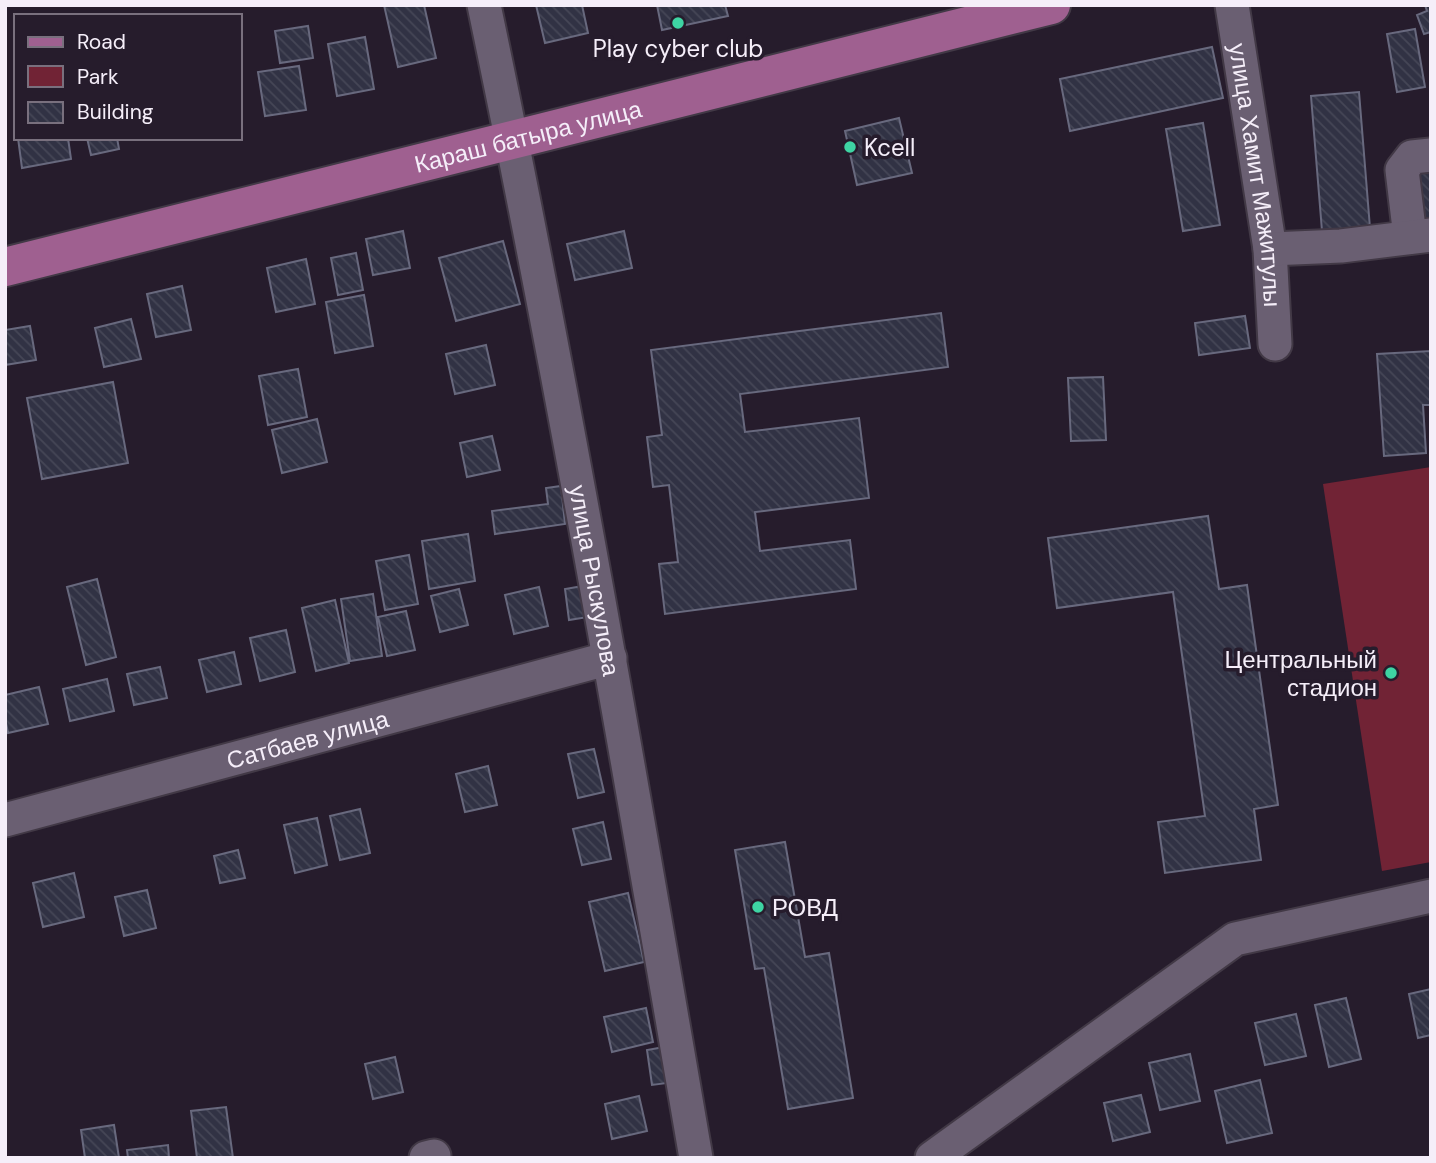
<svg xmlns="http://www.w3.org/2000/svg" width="1436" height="1163" font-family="'DM Sans',sans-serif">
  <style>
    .green { fill: #712335 }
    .building { fill: url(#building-back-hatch); stroke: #68697e; stroke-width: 2 }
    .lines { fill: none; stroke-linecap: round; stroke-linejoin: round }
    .minor-casing { stroke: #423946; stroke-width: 37 }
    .major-casing { stroke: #423946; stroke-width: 42 }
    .minor { stroke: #6a5f72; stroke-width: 33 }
    .major { stroke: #9f6090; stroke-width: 38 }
    .poi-dot { fill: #3ed4a3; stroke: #261c2c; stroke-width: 2.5 }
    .labels { text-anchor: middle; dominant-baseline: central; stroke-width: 7; stroke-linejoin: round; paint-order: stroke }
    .poi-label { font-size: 24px; fill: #f5eef9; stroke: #261c2c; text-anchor: start }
    .street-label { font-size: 24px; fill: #f5eef9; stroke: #261c2c }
  </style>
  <defs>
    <pattern id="building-back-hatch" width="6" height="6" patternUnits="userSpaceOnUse" patternTransform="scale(1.75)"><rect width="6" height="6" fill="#313244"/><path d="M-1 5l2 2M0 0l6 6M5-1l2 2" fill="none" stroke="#454656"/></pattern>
  </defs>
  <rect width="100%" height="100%" fill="#261c2c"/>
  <path class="green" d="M1431,467V862L1382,871L1323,484Z"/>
  <path class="building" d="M384,5H424L436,58L398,67Z
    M536,5H582L588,33L545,43Z
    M657,5H725L728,16L662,30Z
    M1425,5H1431V32L1424,34L1417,15L1427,11Z
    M308,26L313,58L280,63L275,31Z
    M1415,29L1425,87L1397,92L1387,34Z
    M365,37L374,89L337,96L328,44Z
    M1212,47L1223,98L1070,131L1060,79Z
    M299,66L306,110L265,116L258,72Z
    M1359,92L1370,228L1322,231L1311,96Z
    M899,118L912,173L857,185L845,131Z
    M1203,123L1220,225L1183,231L1166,129Z
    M18,138H68L71,159L22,168Z
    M87,138H117L119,149L91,155Z
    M1431,171V221L1425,222L1419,173Z
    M403,231L410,268L373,275L366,239Z
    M624,231L632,268L575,280L567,244Z
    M503,241L520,304L456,321L439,258Z
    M356,253L363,290L338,295L331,258Z
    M306,259L315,304L276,312L267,268Z
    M182,286L191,330L156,337L147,294Z
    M364,295L373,346L335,353L326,302Z
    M941,313L948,367L740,394L745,432L859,418L869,498L755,512L760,551L850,540L856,589L665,614L659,564L678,562L669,485L653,487L647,437L662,435L651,350Z
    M1245,316L1250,348L1199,355L1195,323Z
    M131,319L141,359L104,367L95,328Z
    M30,326L36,360L5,365V330Z
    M486,345L495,385L455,394L446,354Z
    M1431,351V405H1423L1426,453L1384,456L1377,354Z
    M298,369L307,417L268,425L259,376Z
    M1103,377L1106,440L1071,441L1068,378Z
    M113,382L128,463L42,479L27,398Z
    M317,419L327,462L282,473L272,430Z
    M492,436L500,470L467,477L460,443Z
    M561,486L565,524L495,534L492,511L548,504L546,488Z
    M1208,516L1219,589L1247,585L1278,805L1254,809L1261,860L1165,873L1158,822L1205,816L1173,592L1057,608L1048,538Z
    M468,534L475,581L429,589L422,541Z
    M409,555L418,604L385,610L376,561Z
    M97,579L116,657L86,665L67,587Z
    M583,586L588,617L569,620L565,589Z
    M539,587L548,626L514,634L505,595Z
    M459,589L468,625L440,632L431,596Z
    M373,594L382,656L350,661L341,599Z
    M335,600L349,663L316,671L302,608Z
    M406,611L415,650L387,656L378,617Z
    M286,630L295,672L260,681L250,638Z
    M234,652L241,684L207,692L199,660Z
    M160,667L167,698L134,705L127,674Z
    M107,679L114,711L70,721L63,689Z
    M39,687L48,724L8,733L5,718V695Z
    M594,749L604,792L578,798L568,754Z
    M488,766L497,805L465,812L456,774Z
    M360,809L370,853L340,860L330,816Z
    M317,818L327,865L295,873L284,825Z
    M603,822L611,859L582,865L573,829Z
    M785,842L805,957L829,953L853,1098L788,1109L764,968L755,969L735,850Z
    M238,850L245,878L220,883L214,856Z
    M74,873L84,917L43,927L33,883Z
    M147,890L156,928L124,936L115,897Z
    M628,893L644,962L605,971L589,902Z
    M1431,989V1035L1418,1038L1409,994Z
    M1346,998L1361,1059L1329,1067L1315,1005Z
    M646,1008L653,1042L612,1052L604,1017Z
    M1296,1014L1306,1056L1265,1065L1255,1023Z
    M670,1046L675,1082L652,1085L647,1050Z
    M1190,1054L1200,1101L1160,1110L1149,1063Z
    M395,1057L403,1092L373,1099L365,1064Z
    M1260,1080L1272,1133L1227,1143L1215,1091Z
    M1141,1095L1150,1132L1113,1141L1104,1103Z
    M639,1096L647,1131L612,1139L605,1104Z
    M226,1107L233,1158H197L191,1111Z
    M114,1125L119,1158H85L81,1130Z
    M168,1145L169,1158H128L127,1150Z"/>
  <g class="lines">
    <defs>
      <g id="minor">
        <path id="s1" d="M484,5C564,388 630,773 696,1158"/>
        <path id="s2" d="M1232,5L1270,249L1275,344"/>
        <path d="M1410,237L1402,170L1412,157L1431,155"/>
        <path d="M1270,249L1341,246L1431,235"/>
        <path id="s3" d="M5,820L610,658"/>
        <path d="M426,1158L434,1156"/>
        <path d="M932,1158L1235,939L1431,896"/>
      </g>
      <g id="major">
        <path id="s4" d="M5,267L1051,5"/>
      </g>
    </defs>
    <use href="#minor" class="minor-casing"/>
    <use href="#major" class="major-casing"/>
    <use href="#minor" class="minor"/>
    <use href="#major" class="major"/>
  </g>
  <g class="poi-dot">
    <circle cx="678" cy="23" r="7"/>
    <circle cx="850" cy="147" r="7"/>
    <circle cx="1391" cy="673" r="7"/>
    <circle cx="758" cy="907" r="7"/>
  </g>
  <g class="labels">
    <g class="poi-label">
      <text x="678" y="48" text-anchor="middle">Play cyber club</text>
      <text x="864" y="147">Kcell</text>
      <text x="1377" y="659" text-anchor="end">Центральный<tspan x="1377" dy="28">стадион</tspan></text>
      <text x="772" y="907">РОВД</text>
    </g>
    <g class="street-label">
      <text stroke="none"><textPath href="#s4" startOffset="539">Караш батыра улица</textPath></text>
      <text stroke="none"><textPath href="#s2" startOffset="172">улица Хамит Мажитулы</textPath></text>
      <text stroke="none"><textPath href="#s1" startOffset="586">улица Рыскулова</textPath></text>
      <text stroke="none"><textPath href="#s3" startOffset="313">Сатбаев улица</textPath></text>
    </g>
  </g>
  <rect width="1436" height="1163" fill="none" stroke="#f5eef9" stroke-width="14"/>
  <rect x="14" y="14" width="228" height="126" fill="#261c2c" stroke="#79707e" stroke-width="2"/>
  <rect x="28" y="37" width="35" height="10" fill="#9f6090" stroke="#79707e" stroke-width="2"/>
  <text x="77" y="49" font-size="21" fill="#f5eef9">Road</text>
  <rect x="28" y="66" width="35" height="21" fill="#712335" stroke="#79707e" stroke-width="2"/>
  <text x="77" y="84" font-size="21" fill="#f5eef9">Park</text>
  <rect x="28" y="102" width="35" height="21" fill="url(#building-back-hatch)" stroke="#79707e" stroke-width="2"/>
  <text x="77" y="119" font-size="21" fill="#f5eef9">Building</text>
</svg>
